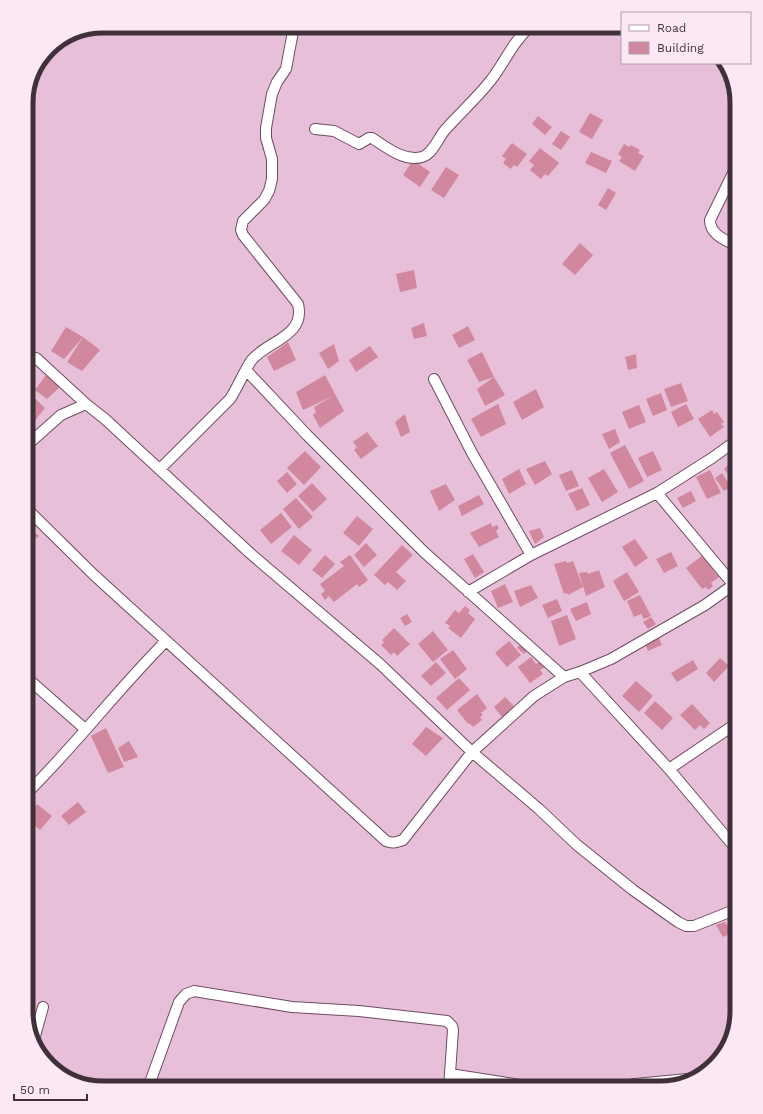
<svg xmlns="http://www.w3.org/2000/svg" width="763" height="1114" font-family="'Work Sans',sans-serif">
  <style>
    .building { fill: #d1879d }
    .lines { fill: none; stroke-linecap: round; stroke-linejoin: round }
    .minor-casing { stroke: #6e4c62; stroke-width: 12 }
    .minor { stroke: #fff; stroke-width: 10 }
    .rim { fill: none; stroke: #40303a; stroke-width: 5 }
  </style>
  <rect width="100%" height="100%" fill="#e8bfd9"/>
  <path class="building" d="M590,113L603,120L592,139L579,132Z
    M538,116L552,127L545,135L532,124Z
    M561,131L570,137L561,150L552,144Z
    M512,143L527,154L517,167L514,165L511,169L503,163L506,159L502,156Z
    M624,144L629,147L631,145L640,150L638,153L644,156L635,171L619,161L622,157L618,154Z
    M540,148L559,163L548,176L545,174L541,179L530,170L534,165L529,161Z
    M591,152L612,161L606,173L585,163Z
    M413,160L430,172L420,187L403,175Z
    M446,167L459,175L444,198L431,190Z
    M608,188L616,193L606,210L598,205Z
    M580,243L593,255L575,275L562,264Z
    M414,270L417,288L400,292L396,274Z
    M424,323L427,336L414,339L411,328Z
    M468,326L475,340L459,348L452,335Z
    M66,327L83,337L64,359L51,351Z
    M83,337L100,350L82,371L67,362Z
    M288,342L296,360L274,371L267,357Z
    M334,344L339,361L328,369L319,353Z
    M370,346L378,357L356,372L349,360Z
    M482,352L494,377L479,382L467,360Z
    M636,354L637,368L628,370L625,357Z
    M46,375L61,386L47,399L35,390Z
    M325,375L344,411L320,428L313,415L316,412L314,407L333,396L303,410L296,392Z
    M494,377L505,395L485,406L477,389Z
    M681,383L688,401L671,407L664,389Z
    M536,389L544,407L522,420L513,402Z
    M27,391L45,408L32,424L26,420Z
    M661,393L667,410L653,416L646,399Z
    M498,404L506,424L481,437L471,419Z
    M686,404L694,419L678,427L671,412Z
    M639,405L646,422L629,429L622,412Z
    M712,410L714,414L717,412L724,422L721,424L724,427L710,437L698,419Z
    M405,414L410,432L401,437L395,422Z
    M615,429L620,442L609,449L602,434Z
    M367,432L378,446L361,459L354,450L357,447L353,442Z
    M625,445L644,481L629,489L610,453Z
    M305,451L321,467L304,485L287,468Z
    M653,451L662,470L647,477L638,458Z
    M736,451L737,453V480L734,482L724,469L731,462L727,458Z
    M545,461L552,474L535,485L526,469Z
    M519,469L526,484L509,494L502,479Z
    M604,469L618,492L602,502L588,478Z
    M572,470L579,486L566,491L559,475Z
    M710,470L721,493L707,499L696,477Z
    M287,472L297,484L287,493L277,481Z
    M722,473L731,487L724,491L715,478Z
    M312,483L327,499L313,512L298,496Z
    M446,484L455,500L439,511L430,491Z
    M582,488L590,505L577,511L568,494Z
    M691,491L696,501L683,508L677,498Z
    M479,495L484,504L462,516L458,506Z
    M296,498L313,517L299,529L283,509Z
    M281,513L292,527L271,544L260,530Z
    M357,516L373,529L359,546L343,533Z
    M491,523L492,527L497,525L499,528L496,531L499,537L479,547L470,533Z
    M26,526L39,536L26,547Z
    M540,528L544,537L535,544L529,531Z
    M294,535L312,550L299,565L281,551Z
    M635,539L648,558L635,567L622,547Z
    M366,543L377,555L364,567L354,555Z
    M402,545L413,555L396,572L406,581L397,590L388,582L385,585L374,575Z
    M671,552L678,566L664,573L656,559Z
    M473,554L484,572L475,578L464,559Z
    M325,555L335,564L322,578L312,570Z
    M350,555L368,580L359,587L357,584L334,602L329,596L325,600L321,594L325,591L320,584L344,566L340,562Z
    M703,555L708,563L711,561L716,568L713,570L719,577L711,583L713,586L708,590L706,587L702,589L686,568Z
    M566,561L567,563L573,561L583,587L568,595L567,593L564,594L554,564Z
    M599,570L605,587L586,596L579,573L587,572L588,574Z
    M627,572L639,592L624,601L613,581Z
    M505,584L513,602L498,608L491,591Z
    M531,585L538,598L520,607L514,591Z
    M640,595L651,616L644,619L641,614L634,617L627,601Z
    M557,599L562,611L548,618L542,605Z
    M587,602L591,614L576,621L570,609Z
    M465,606L470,610L468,613L475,619L461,638L448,628L450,626L445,623L455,610L459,613Z
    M407,614L412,622L405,626L400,618Z
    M567,615L576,639L559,646L551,621Z
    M651,617L656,624L648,629L643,622Z
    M394,628L410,644L397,656L394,652L391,655L381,645L384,642L382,640Z
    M433,631L448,650L433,662L418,644Z
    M659,638L662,645L648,651L645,643Z
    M509,641L521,655L507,667L495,653Z
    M523,641L530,648L524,654L517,648Z
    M453,650L467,669L455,679L440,659Z
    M531,657L536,664L540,661L545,667L540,670L543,674L530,683L518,667Z
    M720,658L729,666L714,682L706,673Z
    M693,660L698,669L677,682L671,673Z
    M436,662L446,673L431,686L421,676Z
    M459,678L470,690L447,710L436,698Z
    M636,681L653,696L639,712L622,696Z
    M477,694L487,708L481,713L483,715L480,717L482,720L473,727L469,723L468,724L457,710Z
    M505,697L514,706L502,717L494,707Z
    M655,701L673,718L662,730L644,713Z
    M692,704L710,723L704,729L700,725L695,730L680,715Z
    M426,727L443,738L426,756L412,744Z
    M106,728L124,767L108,773L91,736Z
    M129,741L138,757L124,762L118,748Z
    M78,802L86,812L69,825L61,816Z
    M37,804L52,816L40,830L26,819Z
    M737,919V941L731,921Z
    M725,922L732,933L723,937L716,925Z"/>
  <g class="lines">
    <defs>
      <path id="minor" d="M315,129L334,131L359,144L369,138H372C386,147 404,162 422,157C433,154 438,138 445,130C460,113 477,98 491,80C505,62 513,41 531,26
        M737,246C726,240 710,235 710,220L737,165
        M36,358L86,404L105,419L251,554L380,664L472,752L539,809L577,845L633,890L678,922L686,926H694L737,909
        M246,370L307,435L424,552L564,677
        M434,379L472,453L531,555
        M26,446L61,415L86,404
        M160,469L230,399C238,387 243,373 251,361C266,341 306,337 298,304L243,235L241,230L243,221L264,200L269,191L272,179V159L266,138V128L272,94L277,82L286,69L294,26
        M657,493L737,589
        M26,508L94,575L386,841C393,844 397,842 403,840L472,752L534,696L564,677L580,672L611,659L705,605L733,585
        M468,592L531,555L657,493L712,458L737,440
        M580,672L669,769L737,850
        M26,677L85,729
        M669,769L737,723
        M26,794C75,746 117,690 166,641
        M34,1040L43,1007
        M450,1074L540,1088
        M148,1088L179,1002L186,994L194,991L292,1007L359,1011L447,1021L452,1026L453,1030L449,1088
        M615,1088L635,1084L698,1078"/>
    </defs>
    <use href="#minor" class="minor-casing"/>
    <use href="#minor" class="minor"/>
  </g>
  <path d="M0 0H763V1114H0ZM103 33H660A70 70 0 0 1 730 103V1011A70 70 0 0 1 660 1081H103A70 70 0 0 1 33 1011V103A70 70 0 0 1 103 33Z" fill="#fce7f4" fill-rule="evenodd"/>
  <path class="rim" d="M103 33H660A70 70 0 0 1 730 103V1011A70 70 0 0 1 660 1081H103A70 70 0 0 1 33 1011V103A70 70 0 0 1 103 33Z"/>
  <rect x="621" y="12" width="130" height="52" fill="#fce7f4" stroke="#b19eaa"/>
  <rect x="629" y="25" width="20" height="6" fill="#ffffff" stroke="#b19eaa"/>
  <text x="657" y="32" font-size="12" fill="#40303a">Road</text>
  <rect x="629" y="42" width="20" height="12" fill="#d1879d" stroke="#b19eaa"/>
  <text x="657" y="52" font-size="12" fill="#40303a">Building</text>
  <path d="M14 1094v6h73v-6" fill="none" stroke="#40303a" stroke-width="2"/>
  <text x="20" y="1094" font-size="12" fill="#40303a" stroke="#fce7f4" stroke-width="3" paint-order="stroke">50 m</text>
</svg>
